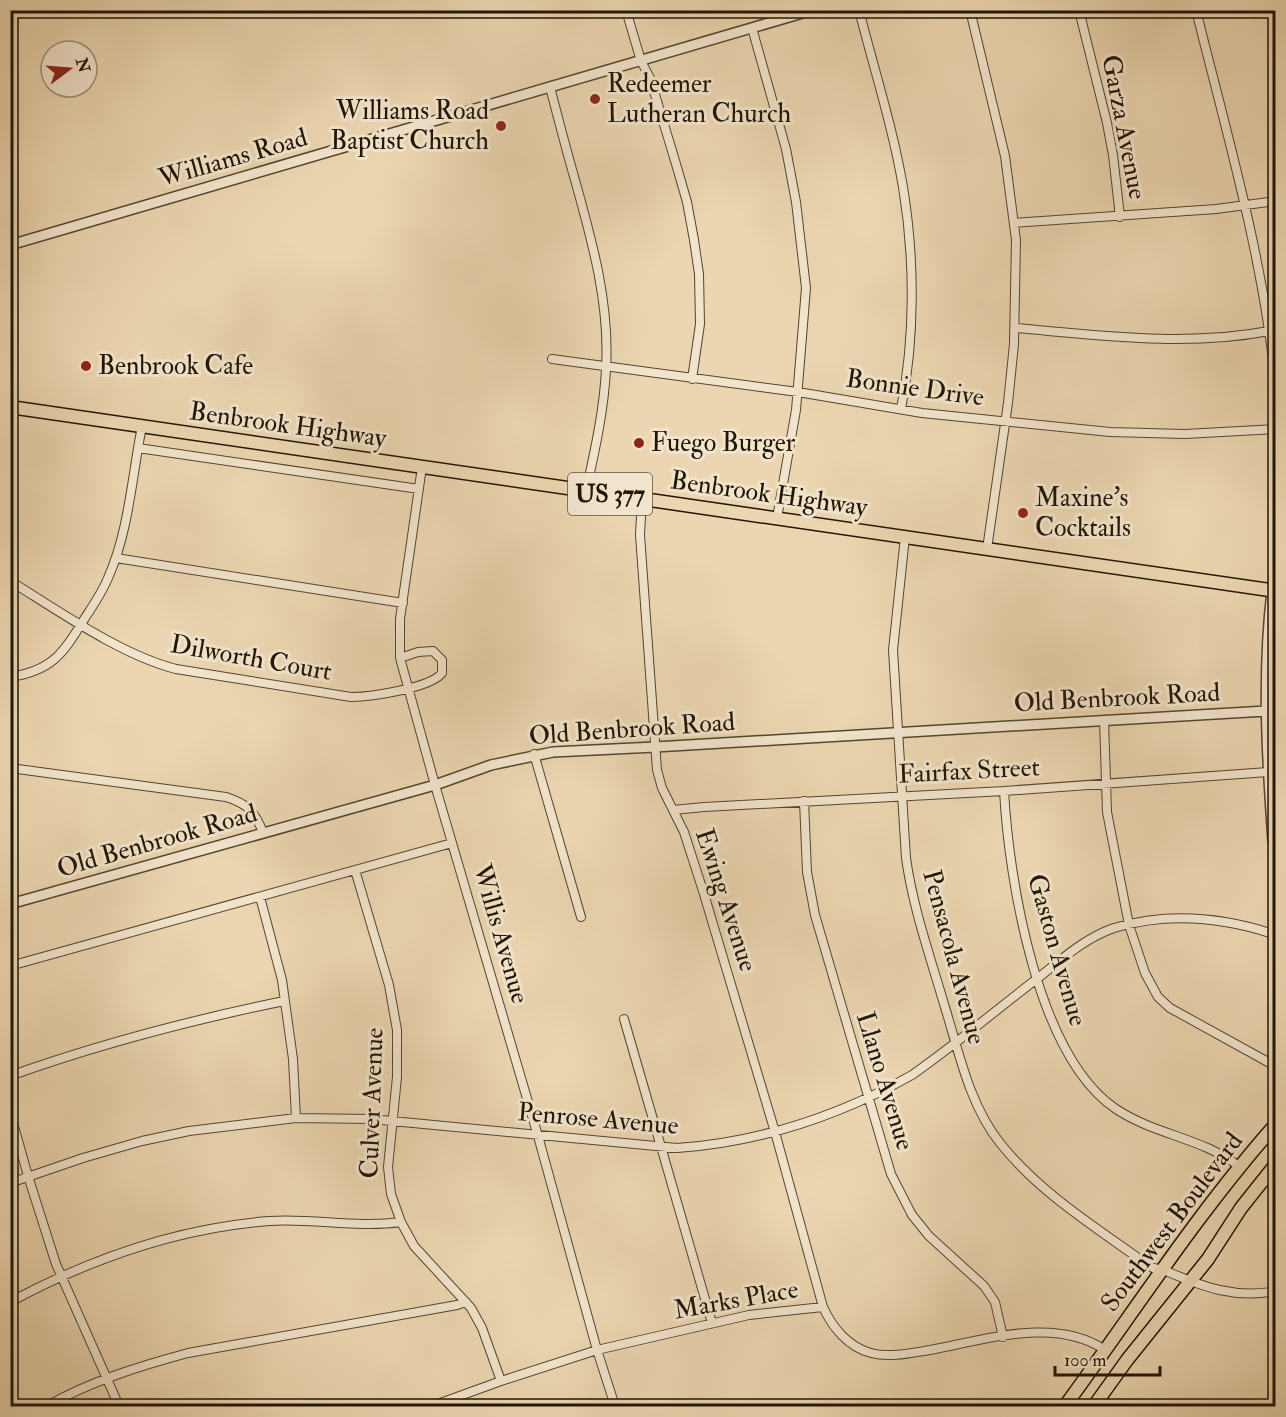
<svg xmlns="http://www.w3.org/2000/svg" width="1286" height="1417" font-family="'IM FELL Double Pica',serif">
  <style>
    .lines { fill: none; stroke-linecap: round; stroke-linejoin: round }
    .minor-casing { stroke: #54452f; stroke-width: 10 }
    .tertiary-casing { stroke: #54452f; stroke-width: 12 }
    .primary-casing { stroke: #211504; stroke-width: 15 }
    .minor { stroke: #f2e4cc; stroke-width: 8 }
    .tertiary { stroke: #f2e4cc; stroke-width: 9 }
    .primary { stroke: #ebd6b1; stroke-width: 12 }
    .poi-dot { fill: #8f2418; stroke: #f2e4cc; stroke-width: 2 }
    .labels { text-anchor: middle; dominant-baseline: central; stroke-width: 6; stroke-linejoin: round; paint-order: stroke }
    .shield { fill: #f2e4cc; stroke: #605340; stroke-width: 1.5 }
    .shield-label { font-size: 24px; font-weight: bold; fill: #211504 }
    .poi-label { font-size: 26px; fill: #211504; stroke: #f2e4cc; text-anchor: start }
    .street-label { font-size: 26px; fill: #211504; stroke: #f2e4cc }
  </style>
  <rect width="100%" height="100%" fill="#ebd6b1"/>
  <filter id="stains"><feTurbulence type="fractalNoise" baseFrequency=".00333" numOctaves="4"/><feColorMatrix values="0 0 0 0 .2 0 0 0 0 .09 0 0 0 0 .02 0 0 0 .5 -.17"/></filter>
  <radialGradient id="worn" r=".72"><stop offset=".6" stop-color="#630" stop-opacity="0"/><stop offset="1" stop-color="#630" stop-opacity=".3"/></radialGradient>
  <g class="lines">
    <defs>
      <path id="minor" d="M626,10L641,61L650,78L676,164L687,202L694,240L699,274L700,324L692,379
        M859,10C874,69 893,128 903,187C915,260 915,338 901,409
        M970,10L1005,156L1016,240L1014,344L1008,403L987,549
        M1079,10L1107,123L1113,155L1120,217
        M1196,10C1227,135 1264,260 1276,388
        M752,28L786,149L796,202L806,288L796,410L777,518
        M550,87C558,118 566,149 575,180C592,241 610,304 606,369C604,410 595,450 586,491
        M1014,223L1216,209L1276,201
        M1015,328C1098,335 1186,347 1269,331
        M552,359L798,392L922,413L1110,432L1185,434L1276,429
        M138,448L419,489
        M422,467L400,619V658L435,785L538,1136L597,1350L615,1406
        M642,499L640,535L657,770L662,788L684,832L704,894L775,1132L823,1307C832,1327 848,1347 871,1353C889,1358 911,1353 930,1350C985,1340 1055,1316 1105,1350
        M905,537L893,650L906,858C913,908 930,956 944,1004C959,1052 969,1104 1000,1143C1038,1191 1092,1225 1141,1260C1144,1263 1149,1266 1153,1268C1157,1269 1162,1269 1166,1271C1203,1287 1235,1299 1276,1291
        M116,558L403,603
        M10,581C59,611 121,655 176,669L351,697C370,697 431,688 442,673V660L433,651L418,652L400,658
        M1272,591L1276,527
        M10,677C51,671 63,654 83,621C92,607 102,593 108,578C129,531 132,476 142,426
        M1266,711L1276,710
        M1104,720L1107,812L1129,925L1145,973L1158,997L1170,1008L1268,1062L1276,1069
        M534,754L581,917
        M10,768L226,797C248,804 254,811 263,832
        M1004,791C1009,880 1037,1056 1116,1109C1155,1135 1203,1138 1240,1167
        M804,801L807,872L815,915L891,1174L912,1215L929,1236L984,1286L995,1302L1003,1337
        M673,810L704,807L1004,791L1268,772
        M355,870L389,985L397,1030V1077L388,1167L391,1194L401,1222L414,1246L471,1308L482,1328L501,1381
        M260,897L282,980L293,1059L296,1118
        M10,966L452,843
        M624,1019L712,1323
        M10,1076C99,1044 192,1020 284,1001
        M10,1112L28,1176L56,1264L119,1406
        M10,1183L83,1158L142,1141L189,1131L296,1118L371,1119L677,1148C760,1142 839,1116 912,1075C955,1045 996,1010 1038,978C1062,959 1085,938 1114,928C1168,912 1223,917 1276,935
        M10,1302C90,1259 178,1228 269,1221C313,1218 357,1228 401,1222
        M47,1406C91,1381 140,1366 188,1353L457,1305L466,1302
        M432,1406L501,1381L597,1350L749,1315L823,1307"/>
      <path id="tertiary" d="M10,245L813,10
        M1272,591C1262,675 1267,758 1273,841L1276,849
        M10,904L435,785L491,765L553,752L655,747L1266,711"/>
      <path id="primary" d="M10,407L1276,591
        M1065,1406C1134,1312 1198,1212 1276,1124
        M1094,1406L1127,1360L1208,1259L1241,1208L1276,1164"/>
    </defs>
    <use href="#minor" class="minor-casing"/>
    <use href="#tertiary" class="tertiary-casing"/>
    <use href="#primary" class="primary-casing"/>
    <use href="#minor" class="minor"/>
    <use href="#tertiary" class="tertiary"/>
    <use href="#primary" class="primary"/>
  </g>
  <g class="poi-dot">
    <circle cx="595" cy="99" r="6"/>
    <circle cx="501" cy="126" r="6"/>
    <circle cx="86" cy="366" r="6"/>
    <circle cx="639" cy="443" r="6"/>
    <circle cx="1023" cy="513" r="6"/>
  </g>
  <g class="labels">
    <rect class="shield" x="568" y="473" width="84" height="42" rx="4.5"/>
    <g class="shield-label">
      <text x="610" y="494">US 377</text>
    </g>
    <g class="poi-label">
      <text x="607" y="84">Redeemer<tspan x="607" dy="30">Lutheran Church</tspan></text>
      <text x="489" y="111" text-anchor="end">Williams Road<tspan x="489" dy="30">Baptist Church</tspan></text>
      <text x="98" y="366">Benbrook Cafe</text>
      <text x="651" y="443">Fuego Burger</text>
      <text x="1035" y="498">Maxine's<tspan x="1035" dy="30">Cocktails</tspan></text>
    </g>
    <g class="street-label">
      <text transform="translate(1124 127) rotate(79)">Garza Avenue</text>
      <text transform="translate(233 158) rotate(-16)">Williams Road</text>
      <text transform="translate(915 388) rotate(8)">Bonnie Drive</text>
      <text transform="translate(288 425) rotate(8)">Benbrook Highway</text>
      <text transform="translate(769 494) rotate(8)">Benbrook Highway</text>
      <text transform="translate(251 658) rotate(10)">Dilworth Court</text>
      <text transform="translate(1117 698) rotate(-3)">Old Benbrook Road</text>
      <text transform="translate(632 729) rotate(-4)">Old Benbrook Road</text>
      <text transform="translate(969 771) rotate(-3)">Fairfax Street</text>
      <text transform="translate(157 841) rotate(-16)">Old Benbrook Road</text>
      <text transform="translate(726 900) rotate(72)">Ewing Avenue</text>
      <text transform="translate(501 934) rotate(74)">Willis Avenue</text>
      <text transform="translate(1057 950) rotate(74)">Gaston Avenue</text>
      <text transform="translate(954 957) rotate(75)">Pensacola Avenue</text>
      <text transform="translate(885 1081) rotate(73)">Llano Avenue</text>
      <text transform="translate(372 1103) rotate(-88)">Culver Avenue</text>
      <text transform="translate(598 1119) rotate(5)">Penrose Avenue</text>
      <text transform="translate(1172 1222) rotate(-53)">Southwest Boulevard</text>
      <text transform="translate(736 1300) rotate(-10)">Marks Place</text>
    </g>
  </g>
  <rect width="1286" height="1417" fill="none" stroke="#ebd6b1" stroke-width="36"/>
  <rect x="12" y="12" width="1262" height="1393" fill="none" stroke="#211504" stroke-width="3"/>
  <rect x="18" y="18" width="1250" height="1381" fill="none" stroke="#211504" stroke-width="1.5"/>
  <g transform="translate(69 69) rotate(74)"><circle r="28" fill="#f2e4cc" stroke="#9e917c" stroke-width="1.5"/>
  <path d="M0-4.5L10 22L0 15L-10 22Z" fill="#8f2418"/>
  <text y="-9" font-size="16" font-weight="bold" text-anchor="middle" fill="#211504">N</text>
  </g>
  <path d="M1055 1366v9h105v-9" fill="none" stroke="#211504" stroke-width="3"/>
  <text x="1064" y="1366" font-size="18" fill="#211504" stroke="#f2e4cc" stroke-width="4.5" paint-order="stroke">100 m</text>
  <rect width="100%" height="100%" filter="url(#stains)"/>
  <rect width="100%" height="100%" fill="url(#worn)"/>
</svg>
